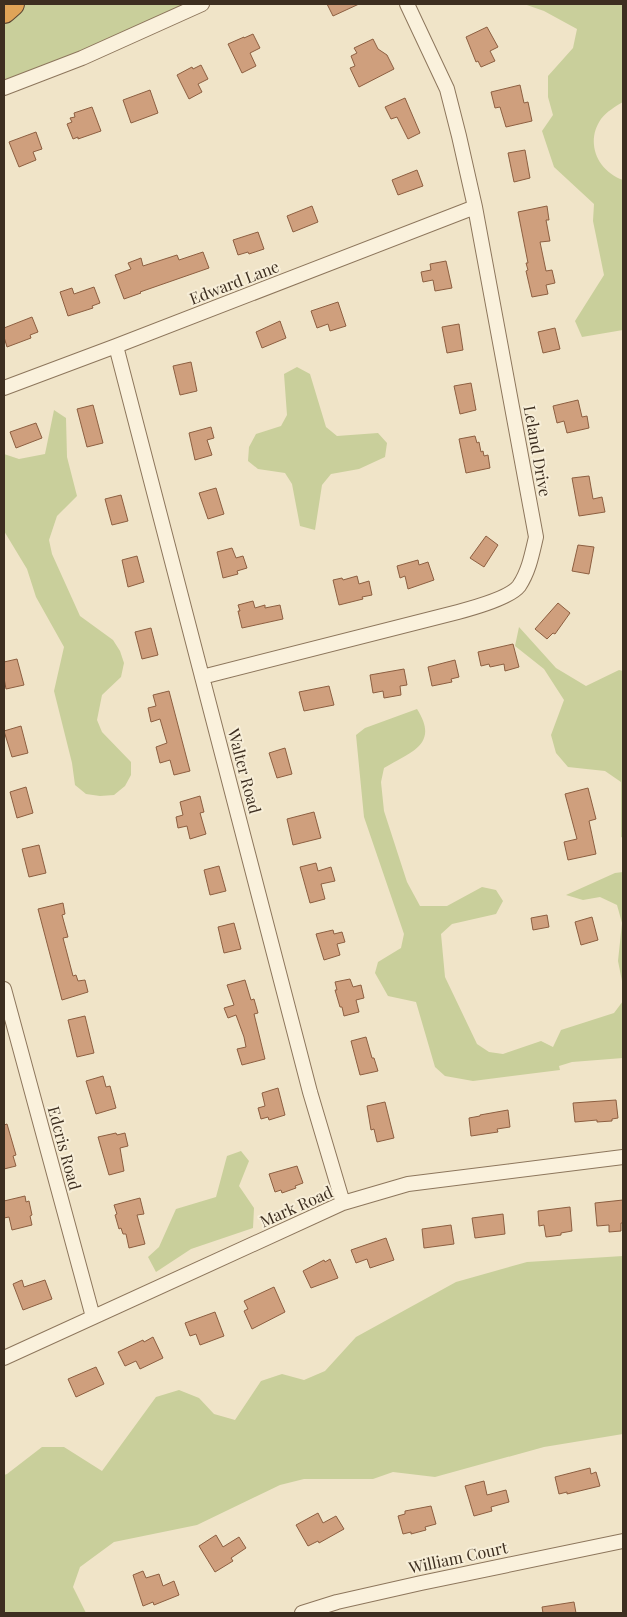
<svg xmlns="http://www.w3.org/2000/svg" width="627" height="1617" font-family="'Playfair Display',serif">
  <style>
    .green { fill: #c9cf9b }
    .building { fill: #cf9f7d; stroke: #8d5f41 }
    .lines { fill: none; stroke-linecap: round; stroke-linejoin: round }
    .minor-casing { stroke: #8d765c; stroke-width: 16 }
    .motorway-casing { stroke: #5b4430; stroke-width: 26 }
    .minor { stroke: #faf1dc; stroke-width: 14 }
    .motorway { stroke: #e0a458; stroke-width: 24 }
    .labels { text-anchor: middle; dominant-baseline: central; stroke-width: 4; stroke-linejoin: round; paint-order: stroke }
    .street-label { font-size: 16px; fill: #3d2e20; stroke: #f7eed8 }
  </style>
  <rect width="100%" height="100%" fill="#f0e4c8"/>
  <path class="green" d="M20,4H194L4,82V16Z
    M524,4H623V102C616,106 606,112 601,119C585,142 597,171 623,180V237L622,239L623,330L582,337L575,321L604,275L593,221L594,204L554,167L542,131L553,115L548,97V76L573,48L577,29L544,11Z
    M297,367L310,374L326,427L337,436L378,433L387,443L385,457L359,469L331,474L322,485L315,530L300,526L292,484L285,473L258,469L248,461L249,447L256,434L281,426L287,415L284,374Z
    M54,410L66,418L67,457L77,496L57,516L49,540L52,554L80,616L113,640L120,651L124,663L121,677L102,695L97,720L102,732L131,762V775L125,786L114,795L100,796L86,794L75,785L72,763L54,691L64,647L36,597L27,569L4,531V454L19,459L45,454Z
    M519,627L556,668L586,686L619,670L623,671V838L621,837V782L605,771L568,767L556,753L551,735L564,700L544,669L515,646Z
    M417,709C440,745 410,752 384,768L381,782L384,811L407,882L420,906H447L482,887L496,890L503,901L496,914L452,924L441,934L445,977L477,1044L489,1052L503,1054L541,1041L553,1047L561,1030L614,1013L623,1001V1058L572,1062L559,1066L560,1070L473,1081L445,1076L435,1067L416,1002L388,996L375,973L378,962L401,948L404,934L364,817L356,735L365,728Z
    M623,872V986L618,961L622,923L617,905L600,897L583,900L566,895L615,873Z
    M241,1151L249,1161L239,1186L254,1208L253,1228L191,1249L156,1272L148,1257L159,1247L176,1209L216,1197L227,1156Z
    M623,1256V1434L544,1447L435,1477L393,1472L373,1479H304L280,1485L197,1525L114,1542L80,1567L73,1587L86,1613H4V1475L7,1474L42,1447H64L102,1471L156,1397L179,1390L199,1398L214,1414L235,1420L261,1381L282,1374L304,1380L325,1371L356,1337L456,1282L527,1262Z"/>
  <path class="building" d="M327,4H359L333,16Z
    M487,27L498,47L490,51L495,61L481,67L478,61L476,62L466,37Z
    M253,34L260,48L250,53L256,66L242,73L228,44L244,37V38Z
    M373,39L378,49L387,55L394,69L359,87L350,68L355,66L351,56L357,53L354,48Z
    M201,65L208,79L198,84L202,92L189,99L177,75L192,67L193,69Z
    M520,85L524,103L528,102L532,121L506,127L500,107L495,108L491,92Z
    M150,90L158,113L131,123L123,100Z
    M405,98L420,133L408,139L397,117L391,119L385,107Z
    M92,107L101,131L78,139V137L73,139L67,124L72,122L70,118L75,117L74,113Z
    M36,132L42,149L33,152L36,160L19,167L9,142Z
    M525,150L530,178L514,182L508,153Z
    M417,170L423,186L398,195L392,180Z
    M312,206L318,222L293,232L287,216Z
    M547,206L549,220H546L550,241L540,242L546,271L552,270L555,283L546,285L548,294L532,297L526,271L528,270L526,263H528L518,212Z
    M258,232L264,249L249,254L248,252L238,255L233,240Z
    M203,252L209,268L140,292L141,293L124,299L115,275L131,269L128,263L141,258L143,266L177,255L179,260Z
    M446,261L452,288L435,291L433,280L423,282L421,272L431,270L430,264Z
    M94,287L100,303L92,306L93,308L68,316L60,292L72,288L74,294Z
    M338,302L346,326L330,331L328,324L317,328L311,311Z
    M32,317L38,332L30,335L31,338L7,347L4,337V328Z
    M280,321L286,338L262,348L256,332Z
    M459,324L463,350L447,353L442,327Z
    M555,328L560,349L543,353L538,332Z
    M191,362L197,391L180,395L173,366Z
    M471,383L476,410L460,414L454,386Z
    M578,400L582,417L587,416L589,428L567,433L564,421L557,423L553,406Z
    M93,405L103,443L87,447L77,409Z
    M36,423L42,438L16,448L10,432Z
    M211,427L214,438L207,440L212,455L195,460L189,433Z
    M475,436L477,443L479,442L481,452L483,451L484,456L488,455L490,468L466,473L459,439Z
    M589,476L593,499L602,497L605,512L579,516L572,478Z
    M216,488L224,514L208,519L199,493Z
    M121,495L128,521L112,525L105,499Z
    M486,536L498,545L484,567L470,558Z
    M578,545L594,547L589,574L572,571Z
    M232,548L236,558L243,556L247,568L237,571L238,574L223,578L217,552Z
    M137,556L144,582L128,587L122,560Z
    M418,560L419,565L428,562L434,580L408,589L405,576L400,578L397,566Z
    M357,576L359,584L369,581L372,595L362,597L363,599L339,605L333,580L342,578L343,580Z
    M253,601L255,608L265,605V608L280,605L283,619L242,628L238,611H240L238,605Z
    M558,603L570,613L555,634L553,633L547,639L535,629Z
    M151,628L158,655L142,659L135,632Z
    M513,644L519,667L505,671L504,664L490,667L489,664L481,666L478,652Z
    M17,659L24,685L6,689L4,678V662Z
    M455,660L459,677L451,679L452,682L432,686L428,667Z
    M404,669L407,685L400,686L401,695L384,698L383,691L373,693L370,675Z
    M329,686L334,705L304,711L299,692Z
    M169,691L190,771L174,775L170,760L160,763L156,747L167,743L160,719L151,722L148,708L156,706L153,695Z
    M21,726L28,753L12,757L4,731Z
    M285,748L292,774L277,778L269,753Z
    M26,787L33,813L17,818L10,792Z
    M588,788L596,819L589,821L596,854L568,860L564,842L577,839L565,794Z
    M200,796L204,812L200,813L206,834L190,839L187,826L178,828L176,817L183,815L180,802Z
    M314,812L321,838L293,845L287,819Z
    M39,845L46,873L29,877L22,849Z
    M316,863L318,871L331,867L335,881L321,884L325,899L310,903L300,867Z
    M219,866L226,891L210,895L204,870Z
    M63,903L65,914L62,915L68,937L63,938L73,976L76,975L78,981L85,980L88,992L62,1000L38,909Z
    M547,915L549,927L533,930L531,918Z
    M592,917L598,940L581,945L575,922Z
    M234,923L241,949L224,953L218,927Z
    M333,930L334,934L342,932L345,942L337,944L340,955L324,960L316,934Z
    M350,979L353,987L361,985L364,998L356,1000L359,1012L344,1016L342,1007H340L335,990H337L335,982Z
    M245,980L251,1000L254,999L258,1013L254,1014L265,1059L242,1065L237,1049L246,1047L244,1037L236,1015L228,1018L224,1008L234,1005L227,985Z
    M85,1016L94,1053L77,1057L68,1020Z
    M366,1037L372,1058H374L378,1071L360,1075L351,1041Z
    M103,1076L106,1087L110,1086L116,1108L96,1114L86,1081Z
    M278,1088L285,1115L269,1120L268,1117L261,1119L258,1108L265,1106L262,1093Z
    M616,1100L618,1118L612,1119V1121L597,1122V1120L575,1122L573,1103Z
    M385,1102L394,1138L377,1142L374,1129L371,1130L367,1106Z
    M508,1110L510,1127L497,1129L498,1132L471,1136L469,1118L480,1116V1115Z
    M7,1124L16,1155L13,1156L16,1166L4,1169V1125Z
    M116,1133L117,1135L125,1133L128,1146L120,1148L124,1171L109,1175L98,1137Z
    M297,1166L303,1183L295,1186L296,1188L282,1193L281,1190L275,1192L269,1174Z
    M25,1196L26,1202L29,1201L32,1215L30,1216L32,1225L12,1230L9,1217L4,1218V1201Z
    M140,1198L144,1214L137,1215L145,1244L129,1248L126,1234H123L121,1228L119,1229L115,1215L117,1214L114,1205Z
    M623,1200V1223H621V1231L609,1232V1225L597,1226L595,1203Z
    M570,1207L572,1231L561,1233V1235L546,1237L544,1225L539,1226L538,1211Z
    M503,1214L505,1234L475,1238L472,1218Z
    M451,1225L454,1244L424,1248L422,1229Z
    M386,1238L394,1260L370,1268L367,1259L356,1263L351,1250Z
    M330,1259L338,1278L311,1288L303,1271L324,1260L325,1262Z
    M22,1280L24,1287L45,1280L52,1299L23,1310L13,1284Z
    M274,1287L285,1312L252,1329L244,1311L248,1309L244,1301Z
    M215,1312L224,1336L200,1345L196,1334L190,1336L185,1323Z
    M153,1337L163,1358L140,1369L136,1361L125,1366L118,1352L143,1340L144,1342Z
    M96,1367L104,1384L76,1397L68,1379Z
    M590,1468L591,1474L596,1472L600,1486L567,1494V1492L559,1494L555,1477Z
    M484,1481L487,1495L506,1490L509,1502L491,1507L492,1511L474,1516L465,1486Z
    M431,1506L436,1524L425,1527L426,1530L411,1534V1532L403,1534L398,1516L405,1514V1511Z
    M318,1513L323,1523L336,1516L344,1529L319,1543L318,1541L308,1546L296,1525Z
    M216,1535L223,1547L239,1537L246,1548L231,1558L233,1561L215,1572L199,1546Z
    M143,1571L146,1578L159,1574L163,1586L174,1581L179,1595L154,1605L153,1602L143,1606L133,1575Z
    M574,1602L576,1613H543L542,1607Z"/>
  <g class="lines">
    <defs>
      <path id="minor" d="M4,88L82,58L202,4
        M116,346L310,1092L343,1203
        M4,388L116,346L475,207
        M202,677L458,612C473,608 510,598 519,586C529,571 532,554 536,537L475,207L459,136L447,89L407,4
        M4,989L93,1317
        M4,1358L343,1203L408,1184L623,1157
        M302,1613L337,1602L421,1583L623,1541"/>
      <path id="motorway" d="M4,11L12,4"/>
    </defs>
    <use href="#minor" class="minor-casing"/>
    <use href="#motorway" class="motorway-casing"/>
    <use href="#minor" class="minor"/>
    <use href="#motorway" class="motorway"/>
  </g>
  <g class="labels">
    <g class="street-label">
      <text transform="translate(234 282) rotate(-21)">Edward Lane</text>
      <text transform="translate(538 451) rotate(80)">Leland Drive</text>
      <text transform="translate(245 771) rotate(75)">Walter Road</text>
      <text transform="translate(65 1148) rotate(75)">Edcris Road</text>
      <text transform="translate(296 1206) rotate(-24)">Mark Road</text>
      <text transform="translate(458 1557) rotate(-12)">William Court</text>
    </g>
  </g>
  <rect width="627" height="1617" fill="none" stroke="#3d2e20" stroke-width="10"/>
</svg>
